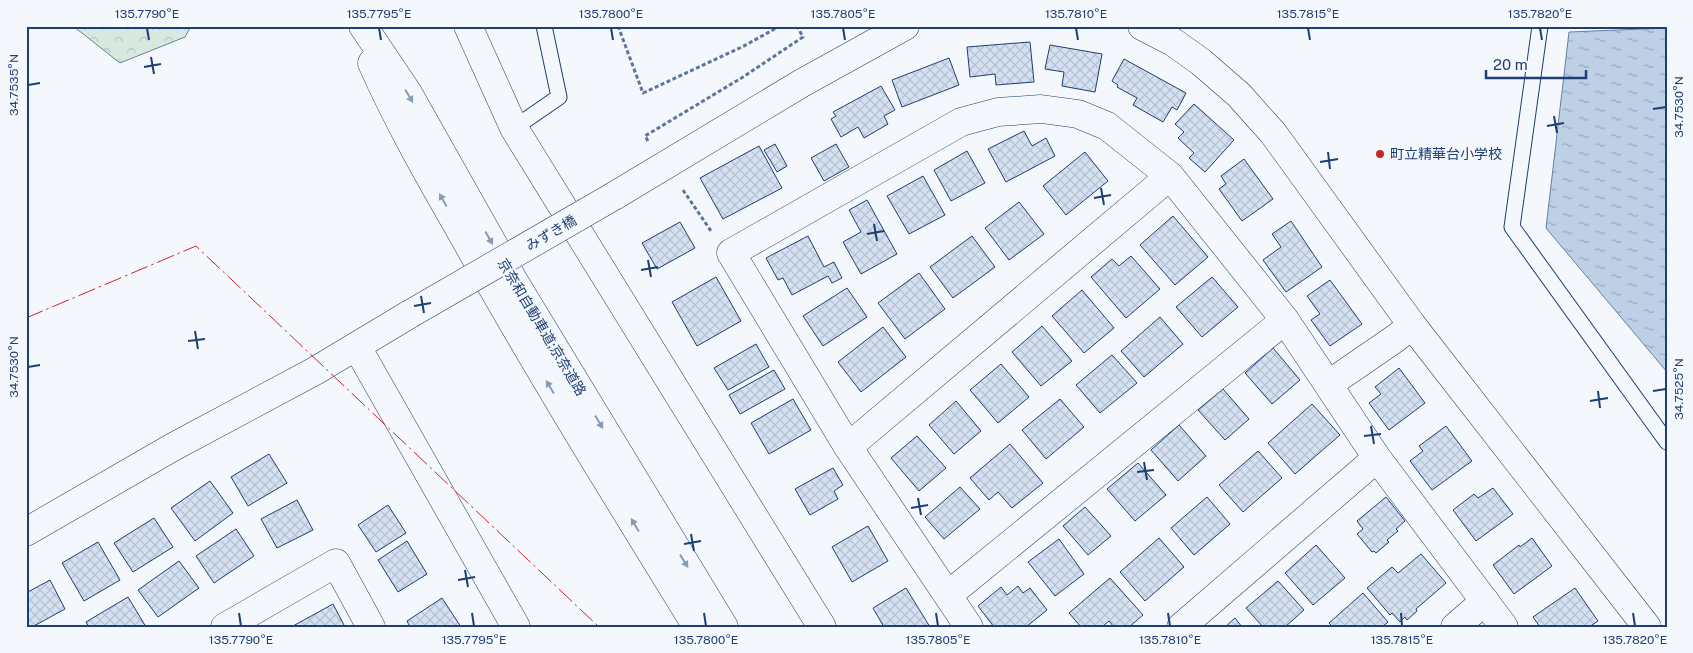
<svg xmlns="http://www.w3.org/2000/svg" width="1693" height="653" font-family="'Public Sans','Noto Sans JP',sans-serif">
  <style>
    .forest { fill: url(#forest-crowns); stroke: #687fa3 }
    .water { fill: url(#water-ripples); stroke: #687fa3 }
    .building { fill: url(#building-cross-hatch); stroke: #1d3f73 }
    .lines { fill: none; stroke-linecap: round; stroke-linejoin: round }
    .service-casing { stroke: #1d3f73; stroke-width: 17 }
    .minor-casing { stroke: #1d3f73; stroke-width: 29 }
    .tertiary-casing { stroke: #1d3f73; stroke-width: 29 }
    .motorway-casing { stroke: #1d3f73; stroke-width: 29 }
    .path { stroke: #5e769c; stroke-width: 3; stroke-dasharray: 4 2.5; stroke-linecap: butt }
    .service { stroke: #f4f7fb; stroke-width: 15 }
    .minor { stroke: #f4f7fb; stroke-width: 28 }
    .tertiary { stroke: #f4f7fb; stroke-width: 28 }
    .motorway { stroke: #f4f7fb; stroke-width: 28 }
    .tertiary-bridge-casing { stroke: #1d3f73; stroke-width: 29; stroke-linecap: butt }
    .tertiary-bridge { stroke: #f4f7fb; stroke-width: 28 }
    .power { stroke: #c62828; stroke-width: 1; stroke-dasharray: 18 4 2.5 4; stroke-linecap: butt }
    .oneway { fill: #889bb7 }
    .ticks { fill: none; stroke: #1d3f73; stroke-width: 2 }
    .poi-dot { fill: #c62828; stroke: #f4f7fb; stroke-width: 2 }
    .labels { text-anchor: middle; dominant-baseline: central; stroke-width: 4; stroke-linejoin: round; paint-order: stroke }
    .poi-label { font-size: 14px; fill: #1d3f73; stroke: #f4f7fb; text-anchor: start }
    .street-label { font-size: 14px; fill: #1d3f73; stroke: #f4f7fb }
    .neatline { fill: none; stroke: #1d3f73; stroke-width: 2 }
    .ticks-label { font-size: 12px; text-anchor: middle; fill: #1d3f73 }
  </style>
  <defs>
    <pattern id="forest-crowns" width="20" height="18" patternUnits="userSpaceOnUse" patternTransform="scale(1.25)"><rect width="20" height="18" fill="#d7e8df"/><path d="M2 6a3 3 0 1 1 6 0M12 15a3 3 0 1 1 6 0" fill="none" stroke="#b8c8c3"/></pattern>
    <pattern id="water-ripples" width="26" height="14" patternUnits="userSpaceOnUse" patternTransform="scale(1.25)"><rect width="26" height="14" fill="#bed0e5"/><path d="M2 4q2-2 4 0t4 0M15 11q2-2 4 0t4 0" fill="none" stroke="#9aaabe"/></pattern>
    <pattern id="building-cross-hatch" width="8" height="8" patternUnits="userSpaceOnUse" patternTransform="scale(1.25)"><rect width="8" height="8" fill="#d5e0f0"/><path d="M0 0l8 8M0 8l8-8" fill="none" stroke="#b6c1d1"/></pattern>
  </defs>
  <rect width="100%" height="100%" fill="#f4f7fb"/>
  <path class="forest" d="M73,26H191L185,37L120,63Z"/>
  <path class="water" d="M1667,28V372L1546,228L1569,32Z"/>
  <path class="building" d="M1030,42L1034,82L996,85L995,74L970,77L967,47Z
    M1050,45L1102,54L1095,92L1062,86L1064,72L1045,69Z
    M949,58L959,85L902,107L892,80Z
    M1124,59L1186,93L1177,110L1172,107L1163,122L1133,105L1137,98L1117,87L1118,85L1112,81Z
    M881,86L895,110L884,116L888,124L864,138L858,127L841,137L831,119L836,116L833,112Z
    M1194,104L1234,140L1205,172L1189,158L1194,153L1178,138L1184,132L1175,124Z
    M1024,131L1032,146L1046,138L1055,156L1006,182L988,149Z
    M775,144L787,166L777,172L764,150Z
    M836,144L849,167L824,181L811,158Z
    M759,146L782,188L723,219L700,178Z
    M967,151L985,183L951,201L934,170Z
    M1085,152L1108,181L1066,215L1043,186Z
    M1244,159L1273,199L1242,221L1219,189L1226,184L1221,176Z
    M923,176L945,215L909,234L887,196Z
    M867,200L897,254L861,274L843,242L861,232L849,210Z
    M1019,202L1044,234L1009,260L985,228Z
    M1173,216L1208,257L1175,285L1140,245Z
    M1291,221L1322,267L1286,292L1263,260L1281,247L1272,234Z
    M680,222L695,248L657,269L642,243Z
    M808,236L824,267L834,262L842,278L832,283L828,276L792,295L783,278L778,280L766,258Z
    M972,236L995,267L953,298L930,267Z
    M1131,256L1160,289L1126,318L1091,277L1112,259L1119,266Z
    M919,273L945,309L905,339L878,303Z
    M716,277L741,321L697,346L672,302Z
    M1212,277L1238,307L1202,337L1176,307Z
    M1330,280L1362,324L1330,346L1311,320L1320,314L1307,296Z
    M847,288L867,317L823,346L803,316Z
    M1082,290L1114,328L1084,353L1052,316Z
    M1160,317L1183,344L1144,377L1121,351Z
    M1042,326L1072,361L1041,386L1012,352Z
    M883,327L906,357L861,392L838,362Z
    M756,344L769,367L728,390L714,368Z
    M1273,348L1300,380L1272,404L1245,373Z
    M1112,355L1137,383L1100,413L1076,385Z
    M1001,364L1029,397L998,423L970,390Z
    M1399,368L1425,403L1389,430L1369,403L1381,394L1375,387Z
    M774,370L785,389L740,414L729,395Z
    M1223,389L1249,419L1225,440L1198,410Z
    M793,399L811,430L769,454L751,423Z
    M1060,399L1084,427L1046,459L1022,430Z
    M956,401L981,431L954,454L929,425Z
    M1312,404L1340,435L1295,474L1268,443Z
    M1179,425L1206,456L1178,481L1151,450Z
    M1446,426L1472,461L1432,490L1410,461L1423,451L1419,446Z
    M917,436L946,468L919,491L891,458Z
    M1010,444L1043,483L1012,508L998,492L989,500L970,478Z
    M1258,451L1282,478L1243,512L1219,485Z
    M269,454L287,483L248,506L231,477Z
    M1138,463L1166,495L1135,521L1107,489Z
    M833,468L843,485L834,491L838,499L810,515L795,489Z
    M210,481L233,513L195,541L171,508Z
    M960,487L980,509L944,539L925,517Z
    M1493,488L1513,514L1476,541L1453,510L1474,494L1478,498Z
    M1207,497L1230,524L1194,555L1171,528Z
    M1386,497L1405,521L1396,529L1398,531L1387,540L1389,542L1376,553L1374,551L1372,552L1357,534L1363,529L1357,521Z
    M297,500L313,530L277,548L261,519Z
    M388,505L406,533L376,552L358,525Z
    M1085,507L1111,536L1088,555L1063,526Z
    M154,518L173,547L133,572L114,543Z
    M868,526L888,561L852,582L832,547Z
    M236,529L254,556L214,583L196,556Z
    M1159,538L1184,567L1145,601L1120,572Z
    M1532,538L1552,566L1514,594L1493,565L1519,545L1520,547Z
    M1059,539L1084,574L1055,596L1028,562Z
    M407,541L427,574L398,592L378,560Z
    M98,542L120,580L84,601L62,563Z
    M1316,545L1345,578L1313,605L1285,573Z
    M1421,554L1446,583L1416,609L1417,611L1407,620L1405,617L1400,622L1392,613L1390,615L1367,588L1392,567L1398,573Z
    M179,561L199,588L158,617L138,590Z
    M1110,578L1143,615L1129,627H1114L1109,621L1102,627H1081L1069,613Z
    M50,580L65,609L32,627H26V593Z
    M1278,581L1304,610L1285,627H1263L1246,608Z
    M1018,586L1023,593L1030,588L1047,610L1026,627H994L978,606L1001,587L1007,595Z
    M906,588L930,627H884L873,608Z
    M1575,588L1598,621L1589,627H1540L1533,617Z
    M1363,593L1388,622L1382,627H1333L1329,623Z
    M128,597L146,627H89L86,622Z
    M442,598L461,627H410L407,621Z
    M333,604L345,627L293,626Z
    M1235,618L1242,627H1225Z"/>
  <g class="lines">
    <defs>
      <path id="service" d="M1540,26L1512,227L1667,442
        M514,128L559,97L544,26"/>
      <path id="minor" d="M1329,384L1396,338L1412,325
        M848,447L1170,176
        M948,595L1285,320
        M225,627L336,563L371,627
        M969,627L848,447L731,253L961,122L998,112L1041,109L1078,114L1107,126L1170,176L1285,320L1377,458L1504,627
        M1181,627L1377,458
        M1455,627L1485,601"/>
      <path id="tertiary" d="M468,26L514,128L822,627
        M1142,26L1173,42L1201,62L1239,95L1273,133L1412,325L1647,627
        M614,196L802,83L905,26
        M357,347L516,627
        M26,532L173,447L315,371L410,314"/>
      <path id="motorway" d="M363,26L408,93L515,283L724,627
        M372,63C401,129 438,191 473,253C544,380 621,503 697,627"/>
    </defs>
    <use href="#service" class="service-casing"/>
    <use href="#minor" class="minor-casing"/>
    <use href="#tertiary" class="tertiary-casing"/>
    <use href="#motorway" class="motorway-casing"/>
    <path class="path" d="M618,26L643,93L742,47L780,26
      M648,141L645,136L743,77L803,37L797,26
      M683,190L711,231"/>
    <use href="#service" class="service"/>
    <use href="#minor" class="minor"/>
    <use href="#tertiary" class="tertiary"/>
    <use href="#motorway" class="motorway"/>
    <defs>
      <path id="tertiary-bridge" d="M410,314L614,196"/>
    </defs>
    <use href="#tertiary-bridge" class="tertiary-bridge-casing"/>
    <use href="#tertiary-bridge" class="tertiary-bridge"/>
    <path class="power" d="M26,318L196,246L599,627"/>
  </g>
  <defs><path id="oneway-solid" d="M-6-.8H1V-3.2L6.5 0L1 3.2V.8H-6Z" transform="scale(1.25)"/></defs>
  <g class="oneway">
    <use href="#oneway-solid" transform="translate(409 96) rotate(59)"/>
    <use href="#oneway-solid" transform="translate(443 200) rotate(-119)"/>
    <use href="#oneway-solid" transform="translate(489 238) rotate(61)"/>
    <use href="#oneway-solid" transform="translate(550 387) rotate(-121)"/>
    <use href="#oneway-solid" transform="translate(599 422) rotate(59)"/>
    <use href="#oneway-solid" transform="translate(635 525) rotate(-121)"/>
    <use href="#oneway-solid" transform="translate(684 561) rotate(58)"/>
  </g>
  <path class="ticks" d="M147,28L149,40M379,28L381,40M611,28L613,40M843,28L845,40M1076,28L1078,40M1308,28L1310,40M1540,28L1542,40M151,57L154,74M144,67L161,64M28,85L40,83M1653,109L1666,107M1554,116L1557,133M1547,126L1564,123M1328,152L1330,169M1320,162L1338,159M1101,188L1104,205M1094,198L1111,195M874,224L877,241M867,234L884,231M648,260L651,277M641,270L658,267M421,296L424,313M414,306L431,303M195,331L198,349M188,341L205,339M28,367L40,365M1598,391L1600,408M1653,391L1666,389M1590,401L1608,398M1371,426L1374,444M1364,436L1381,434M1144,462L1147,480M1137,472L1154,470M918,498L921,515M911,508L928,505M691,534L694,551M684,544L701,541M465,570L468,587M458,580L475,577M239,613L241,626M472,613L474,626M704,613L706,626M936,613L938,626M1168,613L1170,626M1401,613L1402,626M1633,613L1635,626"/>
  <circle class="poi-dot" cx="1380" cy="154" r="5"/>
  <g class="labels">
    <g class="poi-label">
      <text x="1390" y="154">町立精華台小学校</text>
    </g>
    <g class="street-label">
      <text transform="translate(551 233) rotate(-30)">みずき橋</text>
      <text transform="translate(542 327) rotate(59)">京奈和自動車道;京奈道路</text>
    </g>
  </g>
  <rect width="1693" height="653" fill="none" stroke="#f4f7fb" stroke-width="55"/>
  <path d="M1486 70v8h100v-8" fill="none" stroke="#1d3f73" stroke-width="2.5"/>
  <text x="1493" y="70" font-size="15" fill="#1d3f73" stroke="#f4f7fb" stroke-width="4" paint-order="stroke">20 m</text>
  <rect x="28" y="28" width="1638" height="598" class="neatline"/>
  <g class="ticks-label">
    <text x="147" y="18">135.7790°E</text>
    <text x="379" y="18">135.7795°E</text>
    <text x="611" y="18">135.7800°E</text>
    <text x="843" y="18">135.7805°E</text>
    <text x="1076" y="18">135.7810°E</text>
    <text x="1308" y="18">135.7815°E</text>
    <text x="1540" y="18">135.7820°E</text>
    <text transform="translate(14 85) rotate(-90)" y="4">34.7535°N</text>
    <text transform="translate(1679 107) rotate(-90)" y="4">34.7530°N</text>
    <text transform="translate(14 367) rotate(-90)" y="4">34.7530°N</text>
    <text transform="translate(1679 389) rotate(-90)" y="4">34.7525°N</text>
    <text x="241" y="644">135.7790°E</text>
    <text x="474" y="644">135.7795°E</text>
    <text x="706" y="644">135.7800°E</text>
    <text x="938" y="644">135.7805°E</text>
    <text x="1170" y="644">135.7810°E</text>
    <text x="1402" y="644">135.7815°E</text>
    <text x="1635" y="644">135.7820°E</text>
  </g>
</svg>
